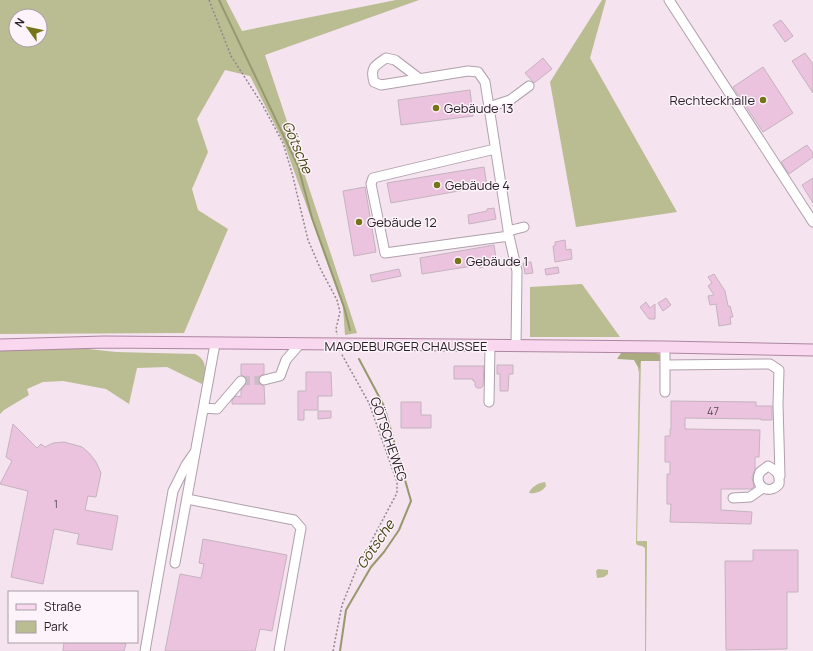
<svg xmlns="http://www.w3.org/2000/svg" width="813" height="651" font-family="Manrope,sans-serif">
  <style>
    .green { fill: #babc92; fill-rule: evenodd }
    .forest { fill: #aaab7f }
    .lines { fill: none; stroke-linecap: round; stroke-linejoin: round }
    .stream { stroke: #97986d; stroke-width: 2 }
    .building { fill: #ecc3de; stroke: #c4b3be }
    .minor-tunnel { stroke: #ccbcc7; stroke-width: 9; stroke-dasharray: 9 4.5; stroke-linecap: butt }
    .minor-casing { stroke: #b0a0ab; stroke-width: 11 }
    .major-casing { stroke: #ad86a0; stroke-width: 13 }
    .path { stroke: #93868e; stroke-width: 1.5; stroke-dasharray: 2 2; stroke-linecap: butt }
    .minor { stroke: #fff; stroke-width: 9 }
    .major { stroke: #f9d7ee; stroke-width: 11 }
    .poi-dot { fill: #757419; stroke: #fdf3fa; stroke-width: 1.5 }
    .labels { text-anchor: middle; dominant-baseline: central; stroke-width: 3; stroke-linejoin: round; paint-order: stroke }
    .number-label { font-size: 11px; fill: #594a53 }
    .poi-label { font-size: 13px; fill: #282125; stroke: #fdf3fa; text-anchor: start }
    .street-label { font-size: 13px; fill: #282125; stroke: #fdf3fa }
    .water-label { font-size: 14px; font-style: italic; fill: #43420d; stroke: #fdf3fa }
  </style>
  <rect width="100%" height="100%" fill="#f5e3ef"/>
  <path class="green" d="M0,0H226L242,31L396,0H419L265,55L357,333L345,335L343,307L284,143L250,76L225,70L197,119L208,152L192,189L198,210L228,229L184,333L0,334ZM16,16H40V40H16Z
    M602,0H606L590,58L677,212L576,227L550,82Z
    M582,284L620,337H530V287Z
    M0,347L79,348L116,352L195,354C208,360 206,372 202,384L167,367L137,368L129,404L106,389L63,381L43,382L27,389L29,395L4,410L0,414Z
    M641,361L637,541H647L646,651H645V548L642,546L637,545L636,543L639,373Z
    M545,482L546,486C542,492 535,494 529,493C531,487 538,483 545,482Z
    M598,569L608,570V574L604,577L597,578L596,571Z"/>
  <path class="forest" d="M655,352L660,355L663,361H641L639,373L638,367L634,360L617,359L621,353Z"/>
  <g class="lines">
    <path class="stream" d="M219,0L298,166L312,218L344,307L350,330
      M340,651L346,610L371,567L384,552L399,530L411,501L384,406L359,359"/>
  </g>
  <path class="building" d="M781,20L793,36L785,42L773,25Z
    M805,53L813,64V93L792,61Z
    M543,58L552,69L534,83L525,73Z
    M763,67L793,113L763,132L733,87Z
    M470,90L473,116L401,125L398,100Z
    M807,145L813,153V157L789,174L781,162Z
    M484,167L487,186L391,203L387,183Z
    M813,178V203L802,185Z
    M365,187L376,252L354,256L343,191Z
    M494,208L496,219L469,224L468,215L487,211V209Z
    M565,240L566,250L571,249L572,259L555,262L553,246H555V242Z
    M494,245L497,264L479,268V265L422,274L420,258Z
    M531,262L533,273L525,274L523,263Z
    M558,267L559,273L546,275L545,269Z
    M399,269L401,276L372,282L370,275Z
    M714,274L725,291L728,306H730L733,317H730L731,324L719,326L716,304L710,305L708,296L714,295L708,286L712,283L708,277Z
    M666,298L671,305L663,311L658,303Z
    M646,302L650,308L655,304V319H649L640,307Z
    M241,364H264V374L260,376L258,381L260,384L264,386L265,404H232V400L236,396L241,397V390L247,382L245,377L241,375Z
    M497,365H513V374H509L508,391H500V374H497Z
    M454,366H484L483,386L481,388H477L475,386V381H473V379H454Z
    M306,372H331L332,396H318V410H304V420H298V391H306Z
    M671,401L756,402V406H772V420H761V419L685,418V429L760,430L759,457H755V469L752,477L754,487L751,489H721V510L752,512L751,524L670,522L671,504H667V474H670V462H665V436H670V429H671Z
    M401,402H421V415H431V428H401Z
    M318,411H331V418L318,419Z
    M13,424L37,448L41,444L45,447L53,443L64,442L82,447L90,454L96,462L101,473L96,497L88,496L85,510L118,516L112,550L77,544L79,534L54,529L43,584L11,577L28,491L0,484L12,461L6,457Z
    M203,539L287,555L272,631L260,629L255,651H165L180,574L201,578L204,564L199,563Z
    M753,550H798V592H787V649L726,650L725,561H753Z
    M64,642H117L126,644L124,651H63Z"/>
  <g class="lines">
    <path class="minor-tunnel" d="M241,381L264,380"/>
    <defs>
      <path id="minor" d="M669,0L813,222
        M420,79L395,60L386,58C374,66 370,68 374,82L381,85L468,71L478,72L485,82L489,107
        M495,149L373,178L371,184L385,253L509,236
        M508,231L524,227
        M516,346L517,271L509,236L489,107L510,100L529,86
        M665,347V392
        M665,365L770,364L779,370L778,404L780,476
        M264,380L280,376L286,360L299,345
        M489,402L490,346
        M204,408L217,409L241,381
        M768,466C777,471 780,474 779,484C769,496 753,486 760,472Z
        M733,498L750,497L763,488
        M187,499L294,520L301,528L279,651
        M175,563L215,344
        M145,651L173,491L186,465L195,452"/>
      <path id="major" d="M0,345L104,342L665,347L813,350"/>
    </defs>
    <use href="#minor" class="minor-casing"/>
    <use href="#major" class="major-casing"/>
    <path class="path" d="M209,0L231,56L262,104L283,143L292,173L308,240L321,270L337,300L340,312L336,329L337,335
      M333,651L342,605L357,568L397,493V482L369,403L341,353"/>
    <use href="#minor" class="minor"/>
    <use href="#major" class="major"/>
  </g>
  <g class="poi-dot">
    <circle cx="763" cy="100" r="4"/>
    <circle cx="436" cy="108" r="4"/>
    <circle cx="437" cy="185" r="4"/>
    <circle cx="359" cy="222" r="4"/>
    <circle cx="458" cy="261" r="4"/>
  </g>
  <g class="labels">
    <g class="number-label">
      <text x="713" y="410">47</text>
      <text x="56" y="503">1</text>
    </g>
    <g class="poi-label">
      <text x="755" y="100" text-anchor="end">Rechteckhalle</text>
      <text x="444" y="108">Gebäude 13</text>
      <text x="445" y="185">Gebäude 4</text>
      <text x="367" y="222">Gebäude 12</text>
      <text x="466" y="261">Gebäude 1</text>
    </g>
    <g class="street-label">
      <text x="406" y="346">MAGDEBURGER CHAUSSEE</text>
      <text transform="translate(389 439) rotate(71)">GÖTSCHEWEG</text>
    </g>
    <g class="water-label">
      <text transform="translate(298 147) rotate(67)">Götsche</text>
      <text transform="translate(375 544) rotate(-56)">Götsche</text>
    </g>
  </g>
  <rect x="8" y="591" width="130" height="52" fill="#fdf3fa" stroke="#a89fa5"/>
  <rect x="16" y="604" width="20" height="6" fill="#f9d7ee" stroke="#a89fa5"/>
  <text x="44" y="611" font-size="12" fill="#282125">Straße</text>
  <rect x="16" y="621" width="20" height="12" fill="#babc92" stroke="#a89fa5"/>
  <text x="44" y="631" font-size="12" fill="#282125">Park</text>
  <g transform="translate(28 28) rotate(303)"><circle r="19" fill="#fdf3fa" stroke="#a89fa5"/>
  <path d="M0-3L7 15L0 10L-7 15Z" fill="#757419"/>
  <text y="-6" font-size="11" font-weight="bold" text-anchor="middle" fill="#282125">N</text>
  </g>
</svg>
